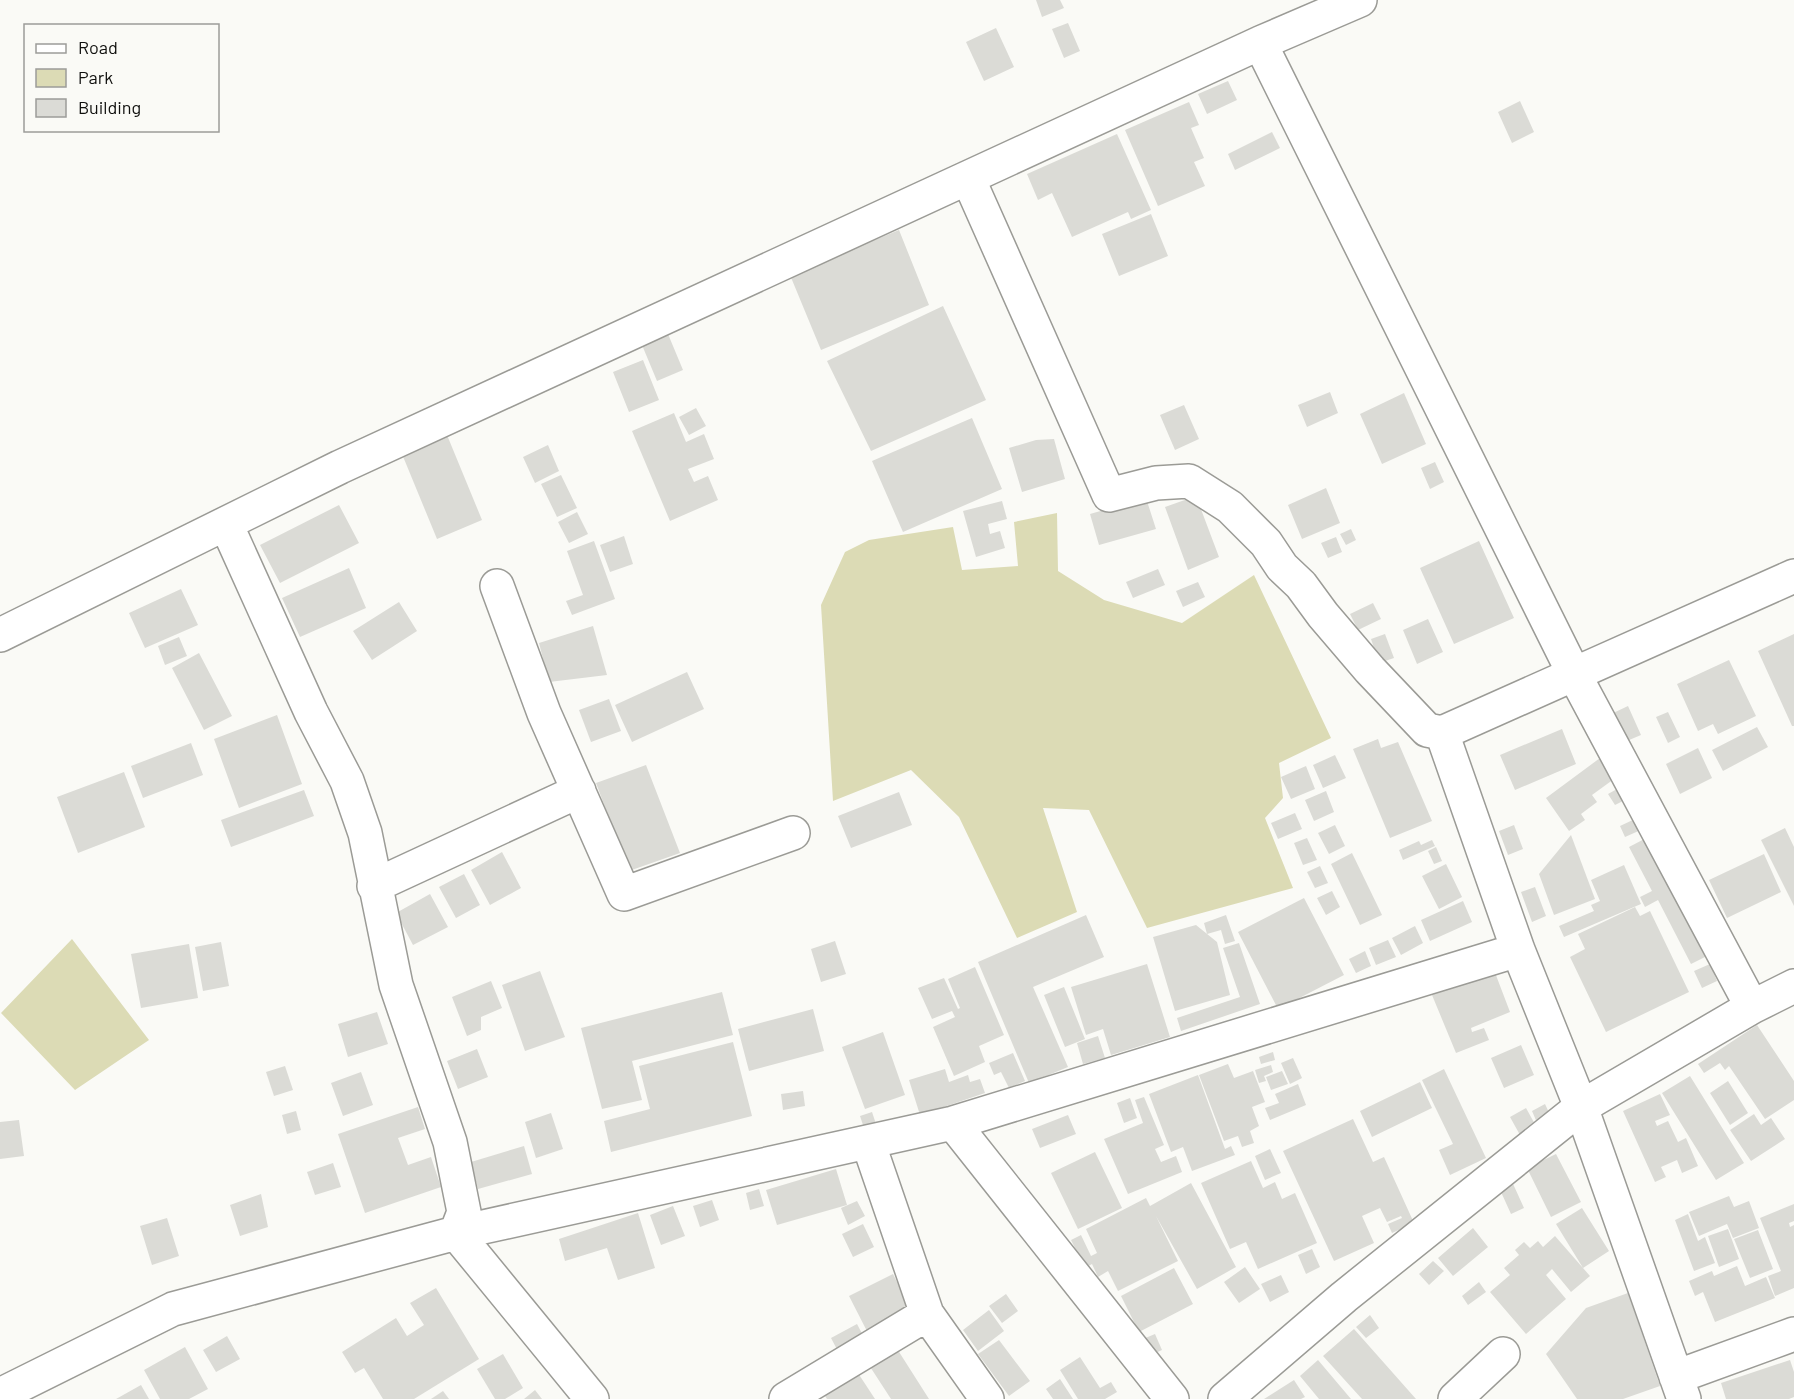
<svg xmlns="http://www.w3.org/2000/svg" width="1794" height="1399" font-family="Barlow,sans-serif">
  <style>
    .green { fill: #dcdbb5 }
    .building { fill: #dbdbd6 }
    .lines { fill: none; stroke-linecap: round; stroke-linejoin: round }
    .minor-casing { stroke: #9b9b96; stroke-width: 36 }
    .minor { stroke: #fff; stroke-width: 33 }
  </style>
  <rect width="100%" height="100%" fill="#fafaf6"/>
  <path class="green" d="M1057,513L1058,571L1104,600L1182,623L1254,575L1331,738L1279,763L1283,798L1265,818L1293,888L1147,928L1089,810L1043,808L1077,912L1017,938L959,817L911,770L833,801L821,605L845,552L869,540L953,527L962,570L1018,566L1014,522Z
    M72,939L149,1040L75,1090L1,1013Z"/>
  <path class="building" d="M1036,0H1060L1064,8L1042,17Z
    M1068,23L1080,51L1064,58L1052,29Z
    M996,28L1014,67L984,81L966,42Z
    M1228,81L1237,100L1207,114L1198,94Z
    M1520,101L1534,132L1512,143L1498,112Z
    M1189,102L1199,125L1191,128L1204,158L1194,162L1205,186L1158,206L1125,130Z
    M1272,132L1280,148L1235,170L1228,154Z
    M1117,134L1151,210L1131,219L1128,212L1072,237L1052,193L1038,200L1027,174Z
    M1151,214L1168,256L1119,276L1102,234Z
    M899,230L929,305L821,350L790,275Z
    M943,306L986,400L871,451L827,361Z
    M668,334L683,370L657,381L642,345Z
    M643,360L659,400L629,412L613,372Z
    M1330,392L1338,413L1307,427L1298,405Z
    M1404,393L1426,444L1382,464L1360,414Z
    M1184,405L1199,439L1175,450L1160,415Z
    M696,408L706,426L689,435L679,417Z
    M674,413L686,442L704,434L714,459L688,469L694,482L708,476L718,500L670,521L632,431Z
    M972,418L1002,489L903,532L872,461Z
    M447,435L482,520L437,539L402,454Z
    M1054,439L1065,479L1022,492L1009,448L1036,440Z
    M548,445L559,471L535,483L523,457Z
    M1435,462L1444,482L1430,489L1421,468Z
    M561,475L577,508L557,517L541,484Z
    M1326,488L1340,523L1302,539L1288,505Z
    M1196,496L1219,557L1188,570L1165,507Z
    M1146,498L1156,529L1099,545L1090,514Z
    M1002,501L1007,519L988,524L990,534L1000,531L1005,548L976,557L963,511Z
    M339,505L359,543L280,583L260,545Z
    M577,512L588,534L569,543L558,522Z
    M1351,529L1356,540L1346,545L1340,534Z
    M624,536L633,564L610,572L600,545Z
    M1336,537L1342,552L1328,558L1321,543Z
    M594,541L615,599L572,615L566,601L583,595L567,551Z
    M1479,541L1514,618L1454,644L1420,568Z
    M349,568L366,608L300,637L282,598Z
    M1158,569L1165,585L1133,598L1126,582Z
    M1198,582L1205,597L1183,607L1176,591Z
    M181,589L198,625L145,648L129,613Z
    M399,602L417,631L372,660L353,631Z
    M1373,603L1381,619L1358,630L1350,614Z
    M1428,619L1443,652L1417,664L1403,630Z
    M593,626L607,675L549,682L539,643Z
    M1385,634L1394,658L1379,663L1371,639Z
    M1794,634V726H1792L1758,651Z
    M179,637L187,656L165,665L158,646Z
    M199,653L232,716L204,730L172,668Z
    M1729,660L1756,716L1718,734L1713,724L1698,731L1677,684Z
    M687,672L704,709L632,742L615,705Z
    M609,699L621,731L591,742L579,710Z
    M1628,706L1641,735L1622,743L1609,715Z
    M1668,712L1680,737L1668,743L1656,717Z
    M277,715L302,784L239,808L214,739Z
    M1757,727L1768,747L1723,771L1712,750Z
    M1562,729L1576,764L1515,790L1500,755Z
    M1378,739L1381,748L1398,742L1432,821L1390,838L1353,749Z
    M191,743L203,775L143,798L131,766Z
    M1698,748L1712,778L1680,794L1666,764Z
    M1335,755L1346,778L1323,788L1313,765Z
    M1600,758L1614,779L1592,795L1597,802L1581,814L1585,820L1569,831L1546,798Z
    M646,765L680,853L629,871L596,783Z
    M1306,766L1315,789L1291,799L1281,777Z
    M124,772L145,827L78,853L57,797Z
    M1617,789L1623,801L1615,805L1608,794Z
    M304,790L314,816L231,847L221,820Z
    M1326,791L1334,812L1314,821L1305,800Z
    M899,792L912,825L851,848L838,816Z
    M1295,813L1302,829L1278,839L1271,823Z
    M1637,818L1643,829L1625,837L1620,826Z
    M1335,825L1345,846L1329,854L1318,833Z
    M1514,825L1523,849L1508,855L1499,831Z
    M1785,828L1794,847V906L1761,840Z
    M1571,835L1595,899L1554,915L1539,874Z
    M1652,835L1713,953L1691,964L1658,900L1645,907L1640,897L1652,891L1629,847Z
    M1307,838L1317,860L1303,865L1294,843Z
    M1432,840L1435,846L1403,860L1399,850L1419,841L1421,845Z
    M1436,847L1442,861L1434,864L1428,851Z
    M502,852L521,888L490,905L471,870Z
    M1352,853L1382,915L1360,925L1331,864Z
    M1764,854L1781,892L1727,918L1709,880Z
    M1446,864L1462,897L1439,909L1422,876Z
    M1624,865L1641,904L1564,937L1559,926L1594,911L1591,905L1600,901L1591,880Z
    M1320,866L1328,883L1315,888L1307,872Z
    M464,874L480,905L456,918L439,887Z
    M1535,887L1546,916L1532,922L1521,892Z
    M1332,891L1340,907L1326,915L1317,898Z
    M430,894L448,927L413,945L396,913Z
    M1304,898L1344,975L1278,1009L1238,932Z
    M1463,901L1472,922L1430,941L1421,920Z
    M1635,907L1640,916L1650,911L1689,992L1606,1032L1570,957L1585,949L1578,934Z
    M1086,915L1104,957L1033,987L1068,1067L1029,1083L978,962Z
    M1226,915L1235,941L1225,944L1221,930L1207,934L1204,923Z
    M1196,925L1217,942L1230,995L1175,1011L1153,937Z
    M1415,926L1423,943L1401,955L1392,938Z
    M1388,940L1396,957L1376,965L1369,948Z
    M835,941L846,974L821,982L811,949Z
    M221,942L229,986L203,991L195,947Z
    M1239,943L1260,1004L1181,1031L1177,1018L1240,997L1223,948Z
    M189,944L198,998L141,1008L131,954Z
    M1365,951L1371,966L1356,973L1349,959Z
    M1147,964L1170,1037L1111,1055L1103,1029L1086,1035L1071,987Z
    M1710,964L1717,981L1702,988L1694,971Z
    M975,967L1004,1035L979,1046L985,1062L954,1076L933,1027L955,1017L952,1011L932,1019L918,988L944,978L958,1009L960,1008L948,979Z
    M1494,970L1510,1012L1471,1028L1472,1032L1484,1028L1489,1040L1456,1053L1432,995Z
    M540,971L565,1037L525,1051L502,985Z
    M491,981L502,1008L481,1017V1030L467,1036L452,997Z
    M1064,987L1085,1039L1065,1047L1044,995Z
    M722,992L733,1035L632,1061L642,1100L602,1109L581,1028Z
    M813,1009L824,1051L749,1071L738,1029Z
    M377,1012L388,1044L348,1057L338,1024Z
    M1757,1025L1794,1081V1100L1765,1119L1729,1066L1725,1070L1720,1063L1704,1073L1698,1064Z
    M883,1032L905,1095L865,1109L842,1047Z
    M1098,1036L1105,1058L1083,1064L1077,1043Z
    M733,1042L752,1116L611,1152L604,1121L650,1109L639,1066Z
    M1521,1045L1534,1075L1504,1088L1491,1058Z
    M477,1049L488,1077L458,1089L447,1061Z
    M1273,1052L1275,1060L1261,1064L1259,1057Z
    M1013,1053L1025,1081L1009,1088L1001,1072L994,1075L989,1063Z
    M1293,1058L1302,1078L1290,1084L1281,1063Z
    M1228,1064L1234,1078L1253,1071L1265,1102L1252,1107L1259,1126L1250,1131L1254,1143L1242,1147L1238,1136L1224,1141L1199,1075Z
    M1271,1065L1273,1072L1264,1076L1266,1081L1259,1083L1255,1070Z
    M285,1066L293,1090L274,1096L266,1072Z
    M945,1069L949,1082L968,1075L970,1082L980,1079L985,1093L920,1115L909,1080Z
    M1444,1069L1486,1158L1450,1175L1439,1150L1453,1144L1422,1080Z
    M1282,1071L1288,1084L1271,1090L1266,1077Z
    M361,1072L373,1105L343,1116L331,1083Z
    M1198,1075L1225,1149L1231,1146L1235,1155L1192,1171L1183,1147L1171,1152L1149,1094Z
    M1690,1076L1744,1163L1716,1180L1662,1093Z
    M1728,1081L1748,1113L1730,1125L1710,1093Z
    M1420,1082L1432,1108L1372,1137L1360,1111Z
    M1298,1084L1306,1105L1270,1120L1265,1108L1279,1103L1275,1094Z
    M803,1091L805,1106L783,1110L781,1094Z
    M1660,1094L1670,1115L1655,1121L1657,1126L1668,1121L1678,1142L1686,1138L1698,1166L1682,1173L1677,1160L1661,1167L1666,1177L1655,1182L1623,1111Z
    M1144,1097L1164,1145L1155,1149L1161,1162L1176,1156L1182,1172L1128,1194L1104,1139L1143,1123L1135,1100Z
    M1130,1098L1137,1118L1124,1123L1117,1103Z
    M1545,1104L1552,1119L1538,1125L1532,1111Z
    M418,1107L425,1129L398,1138L408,1165L431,1157L441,1187L365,1213L338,1134Z
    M1526,1108L1536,1126L1520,1135L1510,1117Z
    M296,1111L301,1130L287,1134L282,1115Z
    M872,1112L876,1124L864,1128L860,1116Z
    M551,1113L563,1149L536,1158L525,1122Z
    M1754,1114L1761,1125L1771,1118L1785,1139L1751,1161L1730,1130Z
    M1068,1115L1076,1134L1040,1148L1032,1129Z
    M1353,1119L1373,1162L1384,1157L1414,1223L1392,1233L1388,1224L1402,1218L1401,1216L1387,1222L1380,1208L1362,1216L1374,1243L1334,1261L1283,1151Z
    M19,1120L24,1156L0,1159V1122Z
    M524,1146L532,1174L478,1189L471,1162Z
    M1270,1149L1281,1173L1265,1180L1255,1156Z
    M1095,1152L1122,1208L1078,1229L1051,1173Z
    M1556,1154L1581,1202L1551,1217L1527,1168Z
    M1251,1161L1263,1188L1275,1182L1282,1199L1295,1193L1317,1243L1258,1269L1246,1242L1230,1249L1201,1183Z
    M333,1163L341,1187L315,1195L307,1172Z
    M836,1169L847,1205L777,1225L766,1190Z
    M1509,1175L1524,1208L1511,1214L1496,1181Z
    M1191,1183L1236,1267L1197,1289L1156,1216L1178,1261L1118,1291L1108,1271L1098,1277L1092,1264L1085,1268L1071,1240L1081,1235L1091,1256L1097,1253L1086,1229L1146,1198L1150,1206Z
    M759,1189L764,1206L750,1210L746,1193Z
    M261,1194L268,1227L240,1236L230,1205Z
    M1729,1196L1734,1207L1749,1201L1759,1228L1733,1238L1727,1224L1699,1236L1689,1212Z
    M712,1200L719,1220L700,1227L693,1206Z
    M857,1201L865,1216L848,1225L841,1208Z
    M1794,1204V1221L1789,1223L1790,1227L1794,1225V1288L1775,1296L1768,1276L1781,1271L1760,1218Z
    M673,1206L685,1236L661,1245L650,1215Z
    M1582,1208L1609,1251L1583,1268L1556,1224Z
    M638,1213L655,1268L618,1280L607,1248L565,1261L559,1239Z
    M1688,1214L1698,1241L1705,1237L1715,1263L1694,1271L1675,1220Z
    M167,1218L179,1256L152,1265L140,1226Z
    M863,1224L874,1247L853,1257L842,1234Z
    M1473,1228L1488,1247L1453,1276L1438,1258Z
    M1728,1229L1739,1259L1719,1267L1708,1236Z
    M1758,1230L1773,1269L1750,1278L1734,1239Z
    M1555,1236L1590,1276L1571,1292L1552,1269L1546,1275L1566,1299L1526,1334L1490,1292L1510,1275L1504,1268L1519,1255L1515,1250L1524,1242L1530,1248L1538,1241L1543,1247Z
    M1312,1249L1320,1267L1306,1274L1298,1255Z
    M1433,1261L1444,1271L1429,1285L1419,1274Z
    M1737,1266L1745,1286L1766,1277L1775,1298L1715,1322L1703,1292L1695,1296L1689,1281L1712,1271L1714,1276Z
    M1245,1267L1260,1289L1239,1303L1224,1282Z
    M1174,1268L1193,1304L1139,1332L1121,1296Z
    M893,1274L915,1318L871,1339L849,1296Z
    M1281,1275L1289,1292L1270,1302L1261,1284Z
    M1479,1282L1486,1292L1468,1305L1462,1296Z
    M436,1288L479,1359L414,1399H383L364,1368L355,1373L342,1352L396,1318L407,1336L424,1325L410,1303Z
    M1628,1293L1660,1386L1623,1399H1577L1546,1354L1586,1308Z
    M1006,1294L1018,1311L1002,1323L989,1306Z
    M989,1310L1004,1331L978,1351L963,1330Z
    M1370,1315L1379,1328L1366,1338L1356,1327Z
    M857,1324L867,1343L841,1357L831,1338Z
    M1354,1329L1416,1399H1362L1323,1356Z
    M1155,1334L1162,1350L1151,1355L1143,1339Z
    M227,1336L240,1359L216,1372L203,1350Z
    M999,1340L1030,1381L1009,1396L978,1354Z
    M894,1344L929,1399H891L867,1362Z
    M185,1347L208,1389L189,1399H160L144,1370Z
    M503,1354L523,1388L505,1399H495L477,1369Z
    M1080,1357L1100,1388L1111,1382L1117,1392L1105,1399H1078L1060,1370Z
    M1318,1360L1351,1399H1319L1300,1376Z
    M1790,1360L1794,1372V1397L1789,1399H1726L1721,1383Z
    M854,1367L875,1399H827L821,1390Z
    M1060,1379L1073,1399H1053L1046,1389Z
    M1294,1380L1305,1397L1301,1399H1264Z
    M141,1385L149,1399H116Z
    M535,1390L542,1399H524Z
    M443,1391L449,1399H431Z"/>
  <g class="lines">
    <defs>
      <path id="minor" d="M1360,0L1260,43L1574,674L1752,1007
        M968,178L1109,495L1156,483L1189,481L1230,507L1266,543L1282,567L1301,585L1323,615L1370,670L1427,730L1442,733L1518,950L1581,1107L1684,1399
        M226,524L311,712L347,781L365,833L396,985L450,1142L464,1212L456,1233L592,1399
        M497,586L544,713L624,894L793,833
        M0,635L340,467L1260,43
        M1442,733L1794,576
        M374,886L579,791
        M953,1123L1172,1399
        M868,1142L927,1314L987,1399
        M1676,1377L1794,1334
        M0,1395L173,1309L456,1233L953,1123L1518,950
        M786,1399L927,1314
        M1225,1399L1344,1297L1581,1107L1752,1007L1794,986
        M1455,1399L1503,1354"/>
    </defs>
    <use href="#minor" class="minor-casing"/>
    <use href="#minor" class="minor"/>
  </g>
  <rect x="24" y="24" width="195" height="108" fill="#fafaf6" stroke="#9c9c99" stroke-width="1.5"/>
  <rect x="36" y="44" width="30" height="9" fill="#ffffff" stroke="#9c9c99" stroke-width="1.5"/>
  <text x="78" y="54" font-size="18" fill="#10100e">Road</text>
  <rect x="36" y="69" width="30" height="18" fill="#dcdbb5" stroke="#9c9c99" stroke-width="1.5"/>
  <text x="78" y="84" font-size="18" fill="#10100e">Park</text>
  <rect x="36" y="99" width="30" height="18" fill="#dbdbd6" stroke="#9c9c99" stroke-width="1.5"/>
  <text x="78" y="114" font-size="18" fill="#10100e">Building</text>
</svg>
